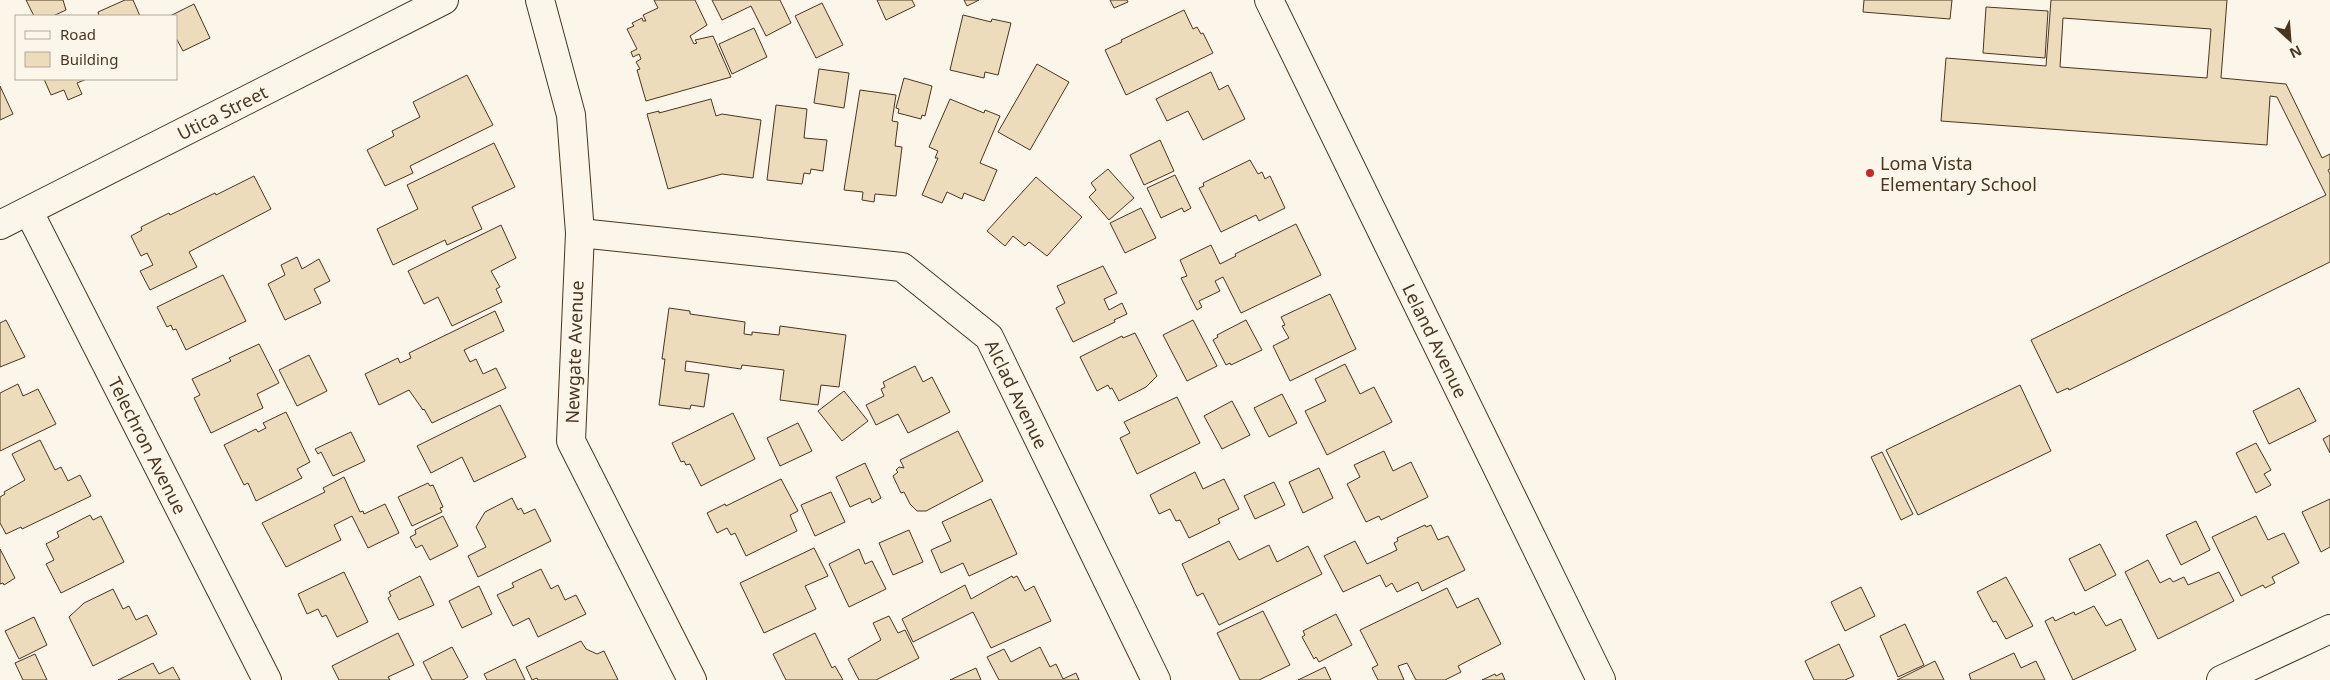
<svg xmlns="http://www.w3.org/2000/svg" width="2330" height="680" font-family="'Noto Sans',sans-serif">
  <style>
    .building { fill: #ecdcbc; stroke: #4a3520; fill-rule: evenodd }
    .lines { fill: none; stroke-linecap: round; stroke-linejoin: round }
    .minor-casing { stroke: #4a3520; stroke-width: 30 }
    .minor { stroke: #fbf6e9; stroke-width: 28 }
    .poi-dot { fill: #c62828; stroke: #fbf6e9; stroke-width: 2 }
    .labels { text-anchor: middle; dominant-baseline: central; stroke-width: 4; stroke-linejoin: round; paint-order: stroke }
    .street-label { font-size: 18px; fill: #4a3520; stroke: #fbf6e9 }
    .poi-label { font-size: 18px; fill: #4a3520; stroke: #fbf6e9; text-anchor: start }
  </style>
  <rect width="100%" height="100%" fill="#fbf6e9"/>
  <path class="building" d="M26,0H63L66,10L53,16H34Z
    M125,0H133L140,16H99L98,12Z
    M654,0H695L707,25L690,36L694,44L697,43L695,40L713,36L731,77L646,101L637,70L640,69L636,62L641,59L639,54L633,57L631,52L637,49L627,29L634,26L632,23L642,18L643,21H646L643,15L658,8Z
    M712,0H780L791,23L766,36L751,6L722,20Z
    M877,0H912L915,6L886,20Z
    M964,0H979L967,6Z
    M1110,0H1127L1128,2L1114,8Z
    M1864,0H1952L1950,19L1863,12Z
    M2051,0H2227L2221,78L2286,84L2322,158L2330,154V169L2328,170L2330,174V262L2069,390L2068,388L2057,393L2031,340L2326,195L2277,97L2270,96L2267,145L1941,121L1946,58L2046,66ZM2063,18L2211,29L2207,78L2060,67Z
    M822,3L843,45L816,58L795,16Z
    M194,4L210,38L183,51L176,38V16H170Z
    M1986,7L2048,11L2045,58L1983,53Z
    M1184,10L1193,29L1197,27L1201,34L1203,33L1213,53L1126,95L1105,50L1122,42L1121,40Z
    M963,15L991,22L992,19L1011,23L998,75L985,72L984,78L950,70Z
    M754,28L767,57L732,74L719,44Z
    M1037,64L1069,82L1030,150L998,132Z
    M819,69L849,73L844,108L814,103Z
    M1211,72L1219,90L1228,85L1245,119L1203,140L1188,111L1167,121L1156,99Z
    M467,75L493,125L410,166L413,173L385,186L367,150L394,136L392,131L420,117L413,102Z
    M904,78L932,86L925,116L922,115L921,119L898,113L899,109L896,108Z
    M44,79H87L77,83L82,94L68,100L64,90L51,95Z
    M0,86L13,114L0,120Z
    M860,90L896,95L892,121L898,122L895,146L902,147L896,196L875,194L874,202L862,200L863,192L844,190Z
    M711,99L716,116L722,114L761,120L753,178L722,174L668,189L647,114L659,111V113Z
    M950,99L984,113L985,110L1000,116L980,163L997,170L984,201L964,193L962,199L947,192L942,203L922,195L938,158H935L938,151L929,147Z
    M776,105L807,109L804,138L827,140L823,171L811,169L810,174L804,173L802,184L767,180Z
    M1160,140L1174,171L1144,185L1130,155Z
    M494,143L515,187L472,207L482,229L447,245L445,240L393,265L377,229L418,209L407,185Z
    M1250,160L1258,174L1262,172L1265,179L1270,176L1285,208L1259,221L1256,215L1221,232L1199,188L1204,186L1203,183Z
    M1108,169L1134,198L1109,220L1089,197L1096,190L1091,183Z
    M1175,175L1191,208L1184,212L1182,208L1161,218L1147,188Z
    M254,176L271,209L189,252L197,267L150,290L140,271L153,265L147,253L141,256L131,236L142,230L141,227L169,213L170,215L215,193L216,195Z
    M1036,177L1082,217L1047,256L1029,242L1025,246L1013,236L1005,246L987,231Z
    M1141,208L1156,238L1125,253L1110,223Z
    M1296,224L1321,275L1241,313L1223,277L1215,281L1220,291L1199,301L1202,307L1197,310L1181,278L1187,276L1180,260L1211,245L1220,264L1236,256L1235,254Z
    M501,225L516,258L491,271L500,287L496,289L502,302L452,326L438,297L424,304L408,271Z
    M297,257L302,269L319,259L330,281L314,289L321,303L285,320L268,284L285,275L281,265Z
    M1103,266L1117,293L1104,299L1109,310L1122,303L1127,314L1114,320L1115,322L1073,342L1056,308L1065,303L1057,286Z
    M223,275L246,321L186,350L176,329L173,330L171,325L167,327L157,307Z
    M1330,294L1356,349L1290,381L1273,346L1289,338L1282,326L1285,325L1281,317Z
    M669,308L690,311V314L745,322L744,334L752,335V332L779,335L780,326L846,335L839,387L821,385L818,405L780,400L784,370L742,365L741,369L686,361L685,371L709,374L704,407L691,405L690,409L659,405L665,359H662Z
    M495,311L504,331L464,350L470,362L476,359L483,374L496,368L506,388L432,423L424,409L423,410L409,390L379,405L365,374L398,358L400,363L411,358L409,353Z
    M6,320L25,357L0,367V323Z
    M1193,320L1217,366L1187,381L1163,335Z
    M1246,320L1262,350L1231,365L1230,363L1226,365L1213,340L1218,337L1217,335Z
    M1135,333L1157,376L1146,387L1119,401L1112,388L1110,389L1108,385L1097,391L1080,357L1122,336L1123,338Z
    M259,344L279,383L257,394L263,408L211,433L194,398L200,395L192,379L231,361L229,358Z
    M309,355L327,391L297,406L279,370Z
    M1345,364L1360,394L1374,387L1392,422L1327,455L1305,411L1326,401L1315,379Z
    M915,366L923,382L932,377L950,412L908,433L898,414L876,425L866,405L884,396L881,389L885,387L883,382Z
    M18,384L23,396L38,389L56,424L0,451V393Z
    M2020,385L2051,451L1918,515L1886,450Z
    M2299,388L2316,421L2269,444L2253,411Z
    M844,391L868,421L842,441L818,411Z
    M1282,394L1297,423L1269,437L1254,408Z
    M1177,397L1200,443L1137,474L1120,438L1130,433L1124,422Z
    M1232,401L1250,435L1222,449L1204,416Z
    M500,405L526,457L474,482L462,457L431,473L417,446Z
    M286,412L310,462L297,469L302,478L256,501L248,483L244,485L224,445L256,429L258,432L266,428L263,423Z
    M733,413L755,459L701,486L690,464L686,465L684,461L681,462L672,443Z
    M798,423L812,451L780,466L767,438Z
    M958,431L983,481L926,511H917L910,504L904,492L901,493L893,476L898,472L896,470L899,467L904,468L900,460Z
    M351,432L365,461L333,476L321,452L318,454L315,449Z
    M2330,435V453L2323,439Z
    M40,440L55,470L61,467L68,481L80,475L91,496L22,529L21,527L6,534L0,523V497L5,494L4,492L25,480L12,454Z
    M2256,443L2271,470L2264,474L2271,485L2256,493L2236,453Z
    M1384,451L1393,471L1411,462L1428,497L1381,520L1379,516L1366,522L1347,484L1360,477L1354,465Z
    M1882,452L1913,514L1901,520L1871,457Z
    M865,463L881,498L872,503L870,498L850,507L836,477Z
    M1319,468L1333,498L1303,513L1289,482Z
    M1195,472L1203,489L1224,479L1239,509L1218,519L1220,523L1189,538L1180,520L1176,521L1170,509L1159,514L1150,495Z
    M344,477L360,512L363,511L364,514L385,504L399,533L368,548L352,516L334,525L341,540L286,567L262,523L325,492L323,488Z
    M781,479L798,511L790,515L797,531L746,556L735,533L731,535L727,528L717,533L707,513L725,504L726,506Z
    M1274,482L1285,505L1255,519L1244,496Z
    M428,483L430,486L433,485L443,507L440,508L442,512L412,526L398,497Z
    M831,492L845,522L815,536L801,505Z
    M512,498L518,510L521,508L524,514L535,509L551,541L478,577L468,556L486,547L476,527L485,512Z
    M991,499L1017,554L969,576L963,563L941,573L931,550L951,541L942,522Z
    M2330,499V547L2321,552L2302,512Z
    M90,515L93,520L101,516L124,562L61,593L46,564L54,560L46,544L59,537L57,532Z
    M443,516L458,546L430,560L422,545L416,548L410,537L416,534L415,530Z
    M2256,516L2268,540L2284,533L2299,563L2272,577L2275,583L2265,588L2263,585L2241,596L2212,537Z
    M2196,521L2210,550L2181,565L2166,535Z
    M1425,525L1426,527L1431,525L1438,540L1448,536L1465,570L1422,591L1418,582L1397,592L1392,583L1386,587L1380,575L1343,592L1324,556L1355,541L1367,564L1397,550L1394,543L1398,541L1397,538Z
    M909,530L923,562L893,575L879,543Z
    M1229,541L1239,560L1269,545L1277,562L1308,546L1322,574L1219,625L1203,593L1197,596L1182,564Z
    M2100,544L2116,575L2085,591L2069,559Z
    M814,548L828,576L805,586L816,609L764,633L740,583Z
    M0,549L15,578L4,585L3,583L0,584Z
    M859,549L865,564L872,561L886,589L849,607L829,564Z
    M2148,560L2160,583L2170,578L2173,582L2184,577L2188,585L2219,572L2234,601L2158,639L2125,572Z
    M541,569L551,589L558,585L565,600L576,595L586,614L538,637L529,618L513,626L497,595L514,587L512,583Z
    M344,572L368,622L337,637L326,615L322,617L318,609L307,614L298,594Z
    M420,576L434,605L399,620L388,598L391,596L389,592Z
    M1012,576L1013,578L1017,576L1025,591L1034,586L1051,621L991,648L973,612L913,642L902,619L965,585L971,599Z
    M2006,577L2033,626L2006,639L1996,621L1993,622L1977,592Z
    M479,586L492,614L462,628L449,601Z
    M1861,587L1875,616L1845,631L1831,602Z
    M1447,588L1457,608L1478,598L1501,644L1458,666L1461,672L1445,680H1416L1407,663L1398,666L1404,680H1378L1372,668L1378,665L1360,630Z
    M113,589L123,609L129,606L136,620L147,615L157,634L93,666L69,617L84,603Z
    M2094,606L2106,626L2121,619L2136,650L2073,680L2045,621L2053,617L2055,621L2074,612L2075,615Z
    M1263,611L1290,665L1259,680H1240L1217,633Z
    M1336,614L1352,645L1319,662L1316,657L1314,659L1302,637L1305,635L1303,631Z
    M889,616L898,633L905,630L919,658L876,680H859L848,659L881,640L873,623Z
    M34,617L47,645L19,659L5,631Z
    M1905,624L1924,665L1898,677L1880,636Z
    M398,633L414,665L388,677L390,680H339L332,666Z
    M815,633L832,668L835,666L843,680H786L773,654Z
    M581,641L586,649L597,654L604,651L618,680H538L537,678L532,680L526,667Z
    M1839,644L1854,676L1845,680H1814L1805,661Z
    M452,647L468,677L463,680H432L423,662Z
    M1040,647L1050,667L1056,664L1063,679L1076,673L1079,680H999L987,657L1004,649L1011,662Z
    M2014,653L2021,668L2036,661L2045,680H1971L1969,674Z
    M35,654L47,680H23L15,663Z
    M515,659L525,680H487L484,674Z
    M1935,661L1944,680H1897Z
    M153,663L159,674L173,667L180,680H118Z
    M1325,667L1331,680H1298Z
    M976,668L981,680H950Z
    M1502,673L1505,680H1482L1495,674L1496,676Z"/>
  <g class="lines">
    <defs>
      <g id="minor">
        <path d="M540,0L571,115L580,233L571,441L692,680"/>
        <path id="s1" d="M1269,0L1601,680"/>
        <path id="s2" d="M29,212L267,680"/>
        <path id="s3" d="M0,225L444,0"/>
        <path id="s4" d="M580,233L902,267L989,337L1156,680"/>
        <path d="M2221,680L2330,629"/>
      </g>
    </defs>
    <use href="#minor" class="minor-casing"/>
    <use href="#minor" class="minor"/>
  </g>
  <circle class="poi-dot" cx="1870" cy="173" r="5"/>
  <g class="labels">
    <g class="street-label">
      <text stroke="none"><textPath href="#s3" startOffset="249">Utica Street</textPath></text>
      <text stroke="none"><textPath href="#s1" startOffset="379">Leland Avenue</textPath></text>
      <text transform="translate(574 352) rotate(-88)">Newgate Avenue</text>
      <text stroke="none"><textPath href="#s4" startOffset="499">Alclad Avenue</textPath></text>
      <text stroke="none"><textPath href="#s2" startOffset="262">Telechron Avenue</textPath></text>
    </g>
    <g class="poi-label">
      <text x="1880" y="163">Loma Vista<tspan x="1880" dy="21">Elementary School</tspan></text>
    </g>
  </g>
  <rect x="15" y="15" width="162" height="65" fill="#fbf6e9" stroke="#b4a999"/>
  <rect x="25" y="31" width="25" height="8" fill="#fbf6e9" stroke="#b4a999"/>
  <text x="60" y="40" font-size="15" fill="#4a3520">Road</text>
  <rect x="25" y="52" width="25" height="15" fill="#ecdcbc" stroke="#b4a999"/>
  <text x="60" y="65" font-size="15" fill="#4a3520">Building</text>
  <g transform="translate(2290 40) rotate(154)" stroke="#fbf6e9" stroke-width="4" paint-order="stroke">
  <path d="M0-4L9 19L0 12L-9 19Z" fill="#4a3520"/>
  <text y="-8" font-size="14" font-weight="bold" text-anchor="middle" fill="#4a3520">N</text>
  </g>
</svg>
